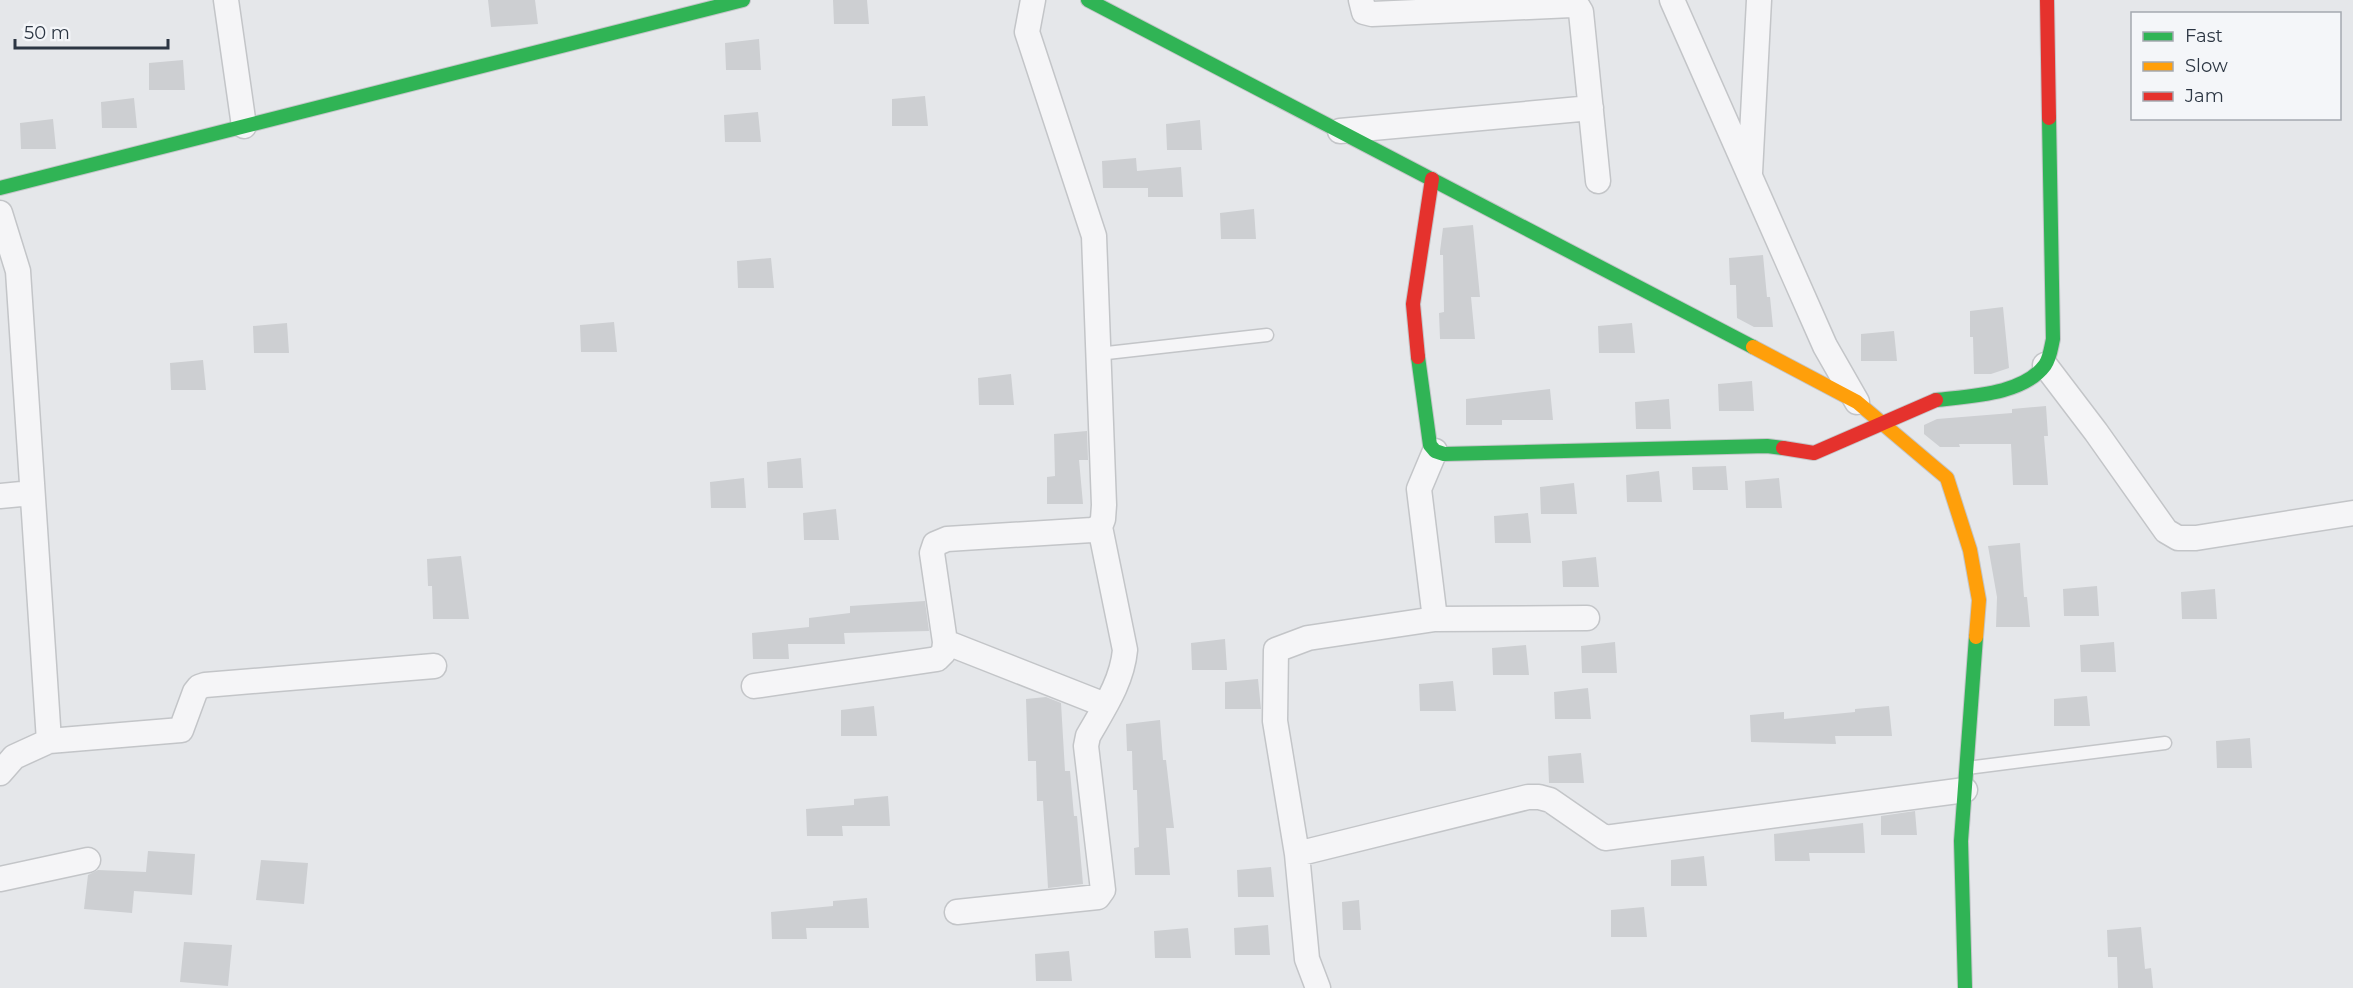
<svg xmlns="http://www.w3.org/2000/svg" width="2353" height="988" font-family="Montserrat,sans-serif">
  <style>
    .building { fill: #cdcfd2 }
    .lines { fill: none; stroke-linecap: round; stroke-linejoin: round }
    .lane-casing { stroke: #c3c5c8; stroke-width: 15 }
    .street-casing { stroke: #c3c5c8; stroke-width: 27 }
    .fast-casing { stroke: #c3c5c8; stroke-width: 16 }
    .slow-casing { stroke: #c3c5c8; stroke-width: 16 }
    .jam-casing { stroke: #c3c5c8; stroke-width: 16 }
    .lane { stroke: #f5f5f7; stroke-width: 12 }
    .street { stroke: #f5f5f7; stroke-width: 24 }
    .fast { stroke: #30b455; stroke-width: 14 }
    .slow { stroke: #ff9f0a; stroke-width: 14 }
    .jam { stroke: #e5322d; stroke-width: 14 }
  </style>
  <rect width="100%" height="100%" fill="#e5e7ea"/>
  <path class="building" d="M488,0H535L538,24L491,27Z
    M833,0H867L869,24H834Z
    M759,39L761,70H726L725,43Z
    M183,60L185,90H149V63Z
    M925,96L928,126H892V99Z
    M134,98L137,128H102L101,102Z
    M758,112L761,142H725L724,115Z
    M53,119L56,149H21L20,123Z
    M1200,120L1202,150H1167L1166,124Z
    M1136,158L1137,171L1181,167L1183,197H1148V188H1103L1102,161Z
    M1254,209L1256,239H1221L1220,213Z
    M1473,225L1480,297H1471L1475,339H1440L1439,313L1444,312L1443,255H1440V251L1443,228Z
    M1763,255L1767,297H1770L1773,327H1754L1737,318L1736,285H1730L1729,258Z
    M771,258L774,288H738L737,261Z
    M2003,307L2009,368L1991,374H1974L1973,337H1970V311Z
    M614,322L617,352H581L580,325Z
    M287,323L289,353H254L253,326Z
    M1632,323L1635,353H1599L1598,326Z
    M1894,331L1897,361H1861V334Z
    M203,360L206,390H171L170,363Z
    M1011,374L1014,405H979L978,378Z
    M1752,381L1754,411H1719L1718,384Z
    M1550,389L1553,420H1502V425H1466V399Z
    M1669,399L1671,429H1636L1635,402Z
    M2046,406L2048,436H2044L2048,485H2013L2011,444H1959L1960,447H1940L1924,434V425L1937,419L2012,413V409Z
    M1087,431L1088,460H1079L1083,504H1047V477L1055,476L1054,434Z
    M801,458L803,488H768L767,462Z
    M1726,466L1728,490H1693L1692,467Z
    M1659,471L1662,502H1627L1626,475Z
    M744,478L746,508H711L710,482Z
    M1779,478L1782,508H1746L1745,481Z
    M1574,483L1577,514H1541L1540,487Z
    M836,509L839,540H804L803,513Z
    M1528,513L1531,543H1495L1494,516Z
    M2020,543L2024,597H2027L2030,627H1996L1997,597L1988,546Z
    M461,556L469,619H433L432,586H428L427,559Z
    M1596,557L1599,587H1563L1562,561Z
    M2097,586L2099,616H2064L2063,589Z
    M2215,589L2217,619H2182L2181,592Z
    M925,601L929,631L844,633L845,644H788L789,659H753L752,633L809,627V618L850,613V606Z
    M1225,639L1227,670H1192L1191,643Z
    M1615,642L1617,673H1582L1581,646Z
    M2114,642L2116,672H2081L2080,645Z
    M1526,645L1529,675H1493L1492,648Z
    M1258,679L1261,709H1225V682Z
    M1453,681L1456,711H1420L1419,684Z
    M1588,688L1591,719H1555L1554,692Z
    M2087,696L2090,726H2054V699Z
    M1046,697L1061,703L1065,771H1070L1074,816H1077L1083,884L1048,888L1043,801H1037L1036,761H1028L1026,699Z
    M874,706L877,736H841V710Z
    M1889,706L1892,736H1835L1836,744L1751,742L1750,715L1784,712V719L1855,712V709Z
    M1160,720L1163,760H1166L1174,828H1166L1170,875H1135L1134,848L1139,847L1137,790H1133L1132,751H1127L1126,724Z
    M2250,738L2252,768H2217L2216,741Z
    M1581,753L1584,783H1549L1548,756Z
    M888,796L890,826H842L843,836H807L806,809L854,805V799Z
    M1915,811L1917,835H1881V816Z
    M1863,823L1865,853H1809L1810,861H1775L1774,834Z
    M148,851L195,854L192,895L134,891L132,913L84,909L88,875L98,870L146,872Z
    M1704,856L1707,886H1671V860Z
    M261,860L308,863L304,904L256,900Z
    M1271,867L1274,897H1238L1237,870Z
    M867,898L869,928H806L807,939H772L771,912L833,906V901Z
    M1359,900L1361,930H1343L1342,902Z
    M1644,907L1647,937H1611V910Z
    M1268,925L1270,955H1235L1234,928Z
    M2141,927L2145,969L2151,968L2153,988H2118L2117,957H2108L2107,930Z
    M1188,928L1191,958H1155L1154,931Z
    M184,942L232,945L228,986L180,982Z
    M1069,951L1072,981H1036L1035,954Z"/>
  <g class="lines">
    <defs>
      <path id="lane" d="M1098,354L1267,335
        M1967,768L2165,743"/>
      <path id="street" d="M226,0L244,126
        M1361,0L1364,12L1372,14L1572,5L1578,7L1581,12L1598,181
        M1672,0L1825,346L1857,402
        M1340,131L1591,108
        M1750,173L1759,0
        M0,213L18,271L49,741
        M2045,365L2096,432L2166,531L2178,538H2196L2353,513
        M1435,451L1419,489L1435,619
        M0,496L32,493
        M945,642L1105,705
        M754,686L937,659L944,652L945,642L932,553L935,544L947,539L1092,530L1100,527L1103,519L1104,505L1094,236L1027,32L1033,0
        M0,773L14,757L49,741L181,730L195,692L199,687L205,685L434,666
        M1297,854L1528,797H1539L1550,800L1605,838L1965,790
        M0,879L88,860
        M957,912L1098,897L1103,890L1086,746L1088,736C1104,708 1122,682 1125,650L1100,527
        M1318,988L1307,959L1297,854L1275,721L1276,650L1308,638L1435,619L1587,618"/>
      <path id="fast" d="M1088,0L1753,347
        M0,188L743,0
        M1418,357L1430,445L1435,451L1444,454L1767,446L1783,448
        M1936,400C1969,396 2023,395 2045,365C2050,358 2051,348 2053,339L2049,118
        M1965,988L1961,841L1976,637"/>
      <path id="slow" d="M1753,347L1857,402L1947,478L1970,550L1979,600L1976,637"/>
      <path id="jam" d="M2047,0L2049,118
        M1418,357L1413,304L1432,179
        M1783,448L1814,453L1936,400"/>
    </defs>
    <use href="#lane" class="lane-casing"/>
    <use href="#street" class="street-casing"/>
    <use href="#fast" class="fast-casing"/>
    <use href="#slow" class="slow-casing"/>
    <use href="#jam" class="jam-casing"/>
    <use href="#lane" class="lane"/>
    <use href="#street" class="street"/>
    <use href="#fast" class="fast"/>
    <use href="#slow" class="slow"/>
    <use href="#jam" class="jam"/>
  </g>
  <rect x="2131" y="12" width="210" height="108" fill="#f4f6f9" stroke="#a4a9b0" stroke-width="1.5"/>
  <rect x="2143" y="32" width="30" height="9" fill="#30b455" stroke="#a4a9b0" stroke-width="1.5"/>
  <text x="2185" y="42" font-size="18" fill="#2c3643">Fast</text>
  <rect x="2143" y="62" width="30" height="9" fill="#ff9f0a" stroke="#a4a9b0" stroke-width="1.5"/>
  <text x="2185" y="72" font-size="18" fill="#2c3643">Slow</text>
  <rect x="2143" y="92" width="30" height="9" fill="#e5322d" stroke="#a4a9b0" stroke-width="1.5"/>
  <text x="2185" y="102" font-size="18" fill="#2c3643">Jam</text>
  <path d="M15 39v9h153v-9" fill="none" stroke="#2c3643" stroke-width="3"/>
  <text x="24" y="39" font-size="18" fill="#2c3643" stroke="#f4f6f9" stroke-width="4.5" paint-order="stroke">50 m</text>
</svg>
